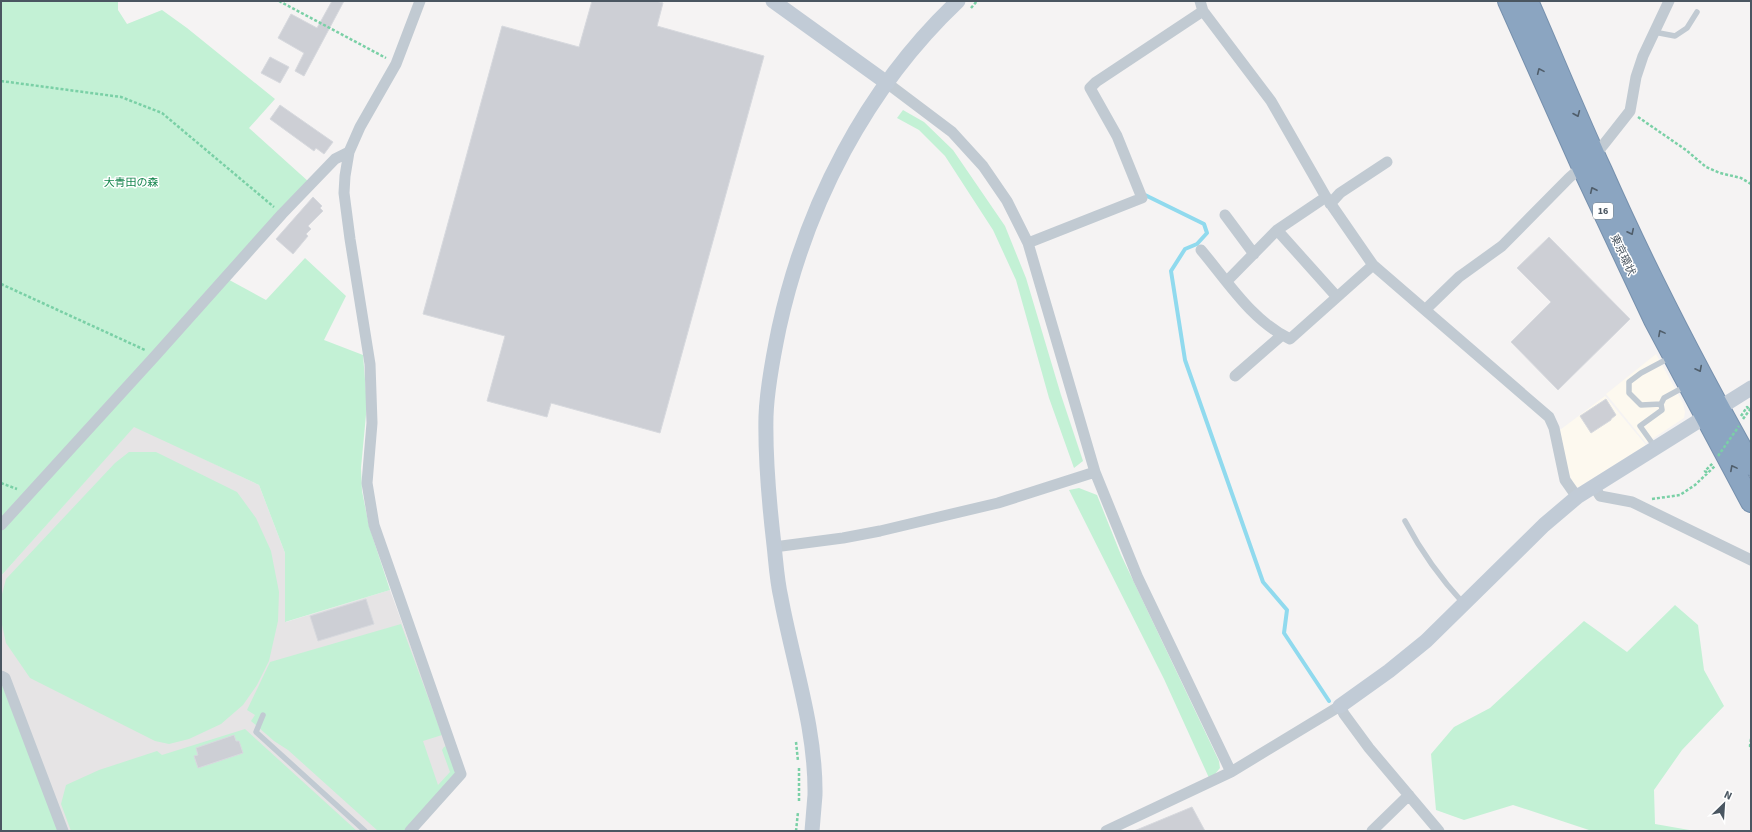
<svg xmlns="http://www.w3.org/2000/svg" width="1752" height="832" font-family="'Source Sans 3','Noto Sans JP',sans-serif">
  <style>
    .commercial { fill: #fdf9ef }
    .education { fill: #e6e4e5 }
    .green { fill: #c3f1d5 }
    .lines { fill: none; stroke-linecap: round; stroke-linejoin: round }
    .stream { stroke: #90daee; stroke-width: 4 }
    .building { fill: #cdcfd5; stroke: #d7d9de }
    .highway-casing { stroke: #7690ad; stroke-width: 22 }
    .path { stroke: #7ad0a6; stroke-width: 2.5; stroke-dasharray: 3 2; stroke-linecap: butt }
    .lane { stroke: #c1cad2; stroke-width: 5.5 }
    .street { stroke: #c1cad2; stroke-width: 11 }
    .secondary { stroke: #c1cbd6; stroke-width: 15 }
    .highway { stroke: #8ba5c1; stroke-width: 20 }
    .path-bridge { stroke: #7ad0a6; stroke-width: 2.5; stroke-dasharray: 3 2; stroke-linecap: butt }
    .oneway { stroke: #505e6b }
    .labels { text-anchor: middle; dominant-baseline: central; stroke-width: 3; stroke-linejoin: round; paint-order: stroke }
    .shield { fill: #fff; stroke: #808990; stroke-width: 1 }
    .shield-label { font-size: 10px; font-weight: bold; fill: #4a5661 }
    .park-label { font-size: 11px; fill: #17864f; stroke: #fff }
    .street-label { font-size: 11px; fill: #4a5661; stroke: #fff }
  </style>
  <rect width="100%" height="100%" fill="#f5f3f3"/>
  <path class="commercial" d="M1656,354L1683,403L1685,412L1684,418L1678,422L1646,443L1606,394Z
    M1605,396L1646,445L1579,487H1575L1567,469L1560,430Z"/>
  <path class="education" d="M134,426L259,485L285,553L286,622L390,590L457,774L407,831H67L1,672V576Z"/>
  <path class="green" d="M1,1H118V10L127,24L162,10L187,28L275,99L249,128L309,182L222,276L266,300L305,258L346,296L324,340L363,355L367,404L361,468L362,491L369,526L390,590L285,622V553L259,485L134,427L1,576Z
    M903,110L924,122L953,150L1005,226L1026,278L1061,395L1083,461L1074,468L1049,398L1016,280L993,230L945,156L919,130L897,118Z
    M129,452H156L237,492L256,518L271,551L279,592L278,621L269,661L257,685L243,705L221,724L189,739L169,744L155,741L30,678L6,643L1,620V598L6,579L115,463Z
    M1079,488L1097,495L1121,555L1219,761L1220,768L1210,780L1164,679L1069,490Z
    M1675,605L1698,625L1704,670L1724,706L1682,750L1654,790L1655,824L1695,831H1592L1513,805L1464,820L1436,810L1431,754L1454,727L1490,708L1584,621L1627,652Z
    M401,624L442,735L423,741L438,785L450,772L442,750L444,747L446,746L457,774L407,831H378L288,750L274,741L251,721L255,715L247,710L270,662Z
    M1,682L59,831H1Z
    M245,729L357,831H71L61,804L66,785L99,770L157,751L162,755Z"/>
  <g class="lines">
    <path class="stream" d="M1143,194L1204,224L1207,233L1197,244L1185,249L1171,271L1185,360L1263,582L1287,610L1284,633L1329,701"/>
  </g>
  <path class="building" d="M332,1H344L304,76L295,71L304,53L278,38L291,14L317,28Z
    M592,1H656L663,3L657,26L764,56L660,433L551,403L547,417L487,401L505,336L423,314L502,26L579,47Z
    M270,57L289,67L280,83L261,73Z
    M280,105L333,142L324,154L316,148L314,151L270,119Z
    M313,197L322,206L320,208L323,211L308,226L311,229L306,234L308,236L293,254L276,239Z
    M1549,237L1630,319L1558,390L1511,342L1551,302L1517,268Z
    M1606,399L1616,415L1611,419V420L1591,433L1580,416Z
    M366,599L374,624L318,641L310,616Z
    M234,735L236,741H239L243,753L198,768L194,756L198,755L196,748Z
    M1192,807L1205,831H1134Z"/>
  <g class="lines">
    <defs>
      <path id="highway" d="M1508,1L1582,167L1654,320L1751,502
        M1528,1C1553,58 1576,115 1602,171C1646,271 1697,369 1751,465"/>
    </defs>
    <use href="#highway" class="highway-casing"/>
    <path class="path" d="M279,1L386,58
      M971,8L977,1
      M1,81L121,97L162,113L274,207
      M1638,117L1686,150L1706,167L1720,173L1741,178L1751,184
      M1,284L145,350
      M1741,416L1747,407L1750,410
      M1743,419L1751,408
      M1707,473L1705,471L1713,463
      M1,483L17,489
      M1652,499L1680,495L1695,485L1715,466
      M1751,739L1750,746L1751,749
      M796,742L798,761
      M799,768V803
      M796,831L798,812"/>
    <path class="lane" d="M1654,32L1675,36L1687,28L1697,12
      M1661,404L1664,398L1686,386
      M1655,447L1640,426L1662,410L1661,404L1641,405L1629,393V382L1641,373L1671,357
      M1405,521C1422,553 1439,577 1464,604
      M263,715L256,732L365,831"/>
    <path class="street" d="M1200,1L1203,11L1271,101L1326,197L1373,265L1549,417L1554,428L1565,480L1577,497
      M887,83L952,132L983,166L1007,201L1028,243L1095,472L1138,578L1231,772
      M1330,204L1340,193L1387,162
      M1225,215L1254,254
      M1277,230L1337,297
      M1028,243L1142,198L1117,136L1090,88L1096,82L1203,11
      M1201,250C1228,282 1252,321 1290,339L1373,265
      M1227,281L1277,230L1326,197
      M1425,310L1459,277L1502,246L1569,178L1595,155L1604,144L1630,111L1636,77L1643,56L1669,1
      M1235,376L1282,335
      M1594,486L1600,496L1632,502L1751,560
      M1,525L156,355L282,214L335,159L349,152
      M774,547L843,538L880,531L998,503L1095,472
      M1,676L5,678L63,831
      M410,831L461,774L374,525L367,483L372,423L370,364L350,239L344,193L345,176L349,152L360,127L396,64L420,1
      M1106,831L1231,772L1340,706L1344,714L1369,748L1439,831
      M1372,831L1409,795"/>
    <path class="secondary" d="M773,1L887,83
      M1340,706L1389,671L1426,641L1544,525L1577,497L1751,388
      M812,831C813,819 814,807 815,795C816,728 793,663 781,598C777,581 776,563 774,545C769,502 765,460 766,416C767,387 773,357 779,328C806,205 866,88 958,1"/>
    <use href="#highway" class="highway"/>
    <path class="path-bridge" d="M1718,456L1739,426"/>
  </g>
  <defs><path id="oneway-chevron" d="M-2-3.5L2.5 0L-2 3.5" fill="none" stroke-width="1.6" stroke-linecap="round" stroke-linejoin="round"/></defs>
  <g class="oneway">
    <use href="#oneway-chevron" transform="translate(1540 71) rotate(-114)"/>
    <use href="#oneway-chevron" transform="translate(1577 114) rotate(67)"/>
    <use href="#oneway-chevron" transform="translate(1593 190) rotate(-115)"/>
    <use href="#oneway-chevron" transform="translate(1631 232) rotate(64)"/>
    <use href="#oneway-chevron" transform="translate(1661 333) rotate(-118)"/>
    <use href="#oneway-chevron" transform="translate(1699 369) rotate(63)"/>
    <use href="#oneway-chevron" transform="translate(1733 468) rotate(-118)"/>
  </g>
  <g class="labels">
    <rect class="shield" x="1593" y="203" width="20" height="16" rx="3"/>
    <g class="shield-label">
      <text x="1603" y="211">16</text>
    </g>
    <g class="park-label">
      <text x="131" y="182">大青田の森</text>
    </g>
    <g class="street-label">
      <text transform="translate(1623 255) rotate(65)">東京環状</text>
    </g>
  </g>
  <rect width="1752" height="832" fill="none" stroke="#4a5661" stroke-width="4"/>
  <g transform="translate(1724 804) rotate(25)" stroke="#ffffff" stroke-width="3" paint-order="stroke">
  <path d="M0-3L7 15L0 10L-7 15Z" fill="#4a5661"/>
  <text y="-6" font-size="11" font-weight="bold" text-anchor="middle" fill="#4a5661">N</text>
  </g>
</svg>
